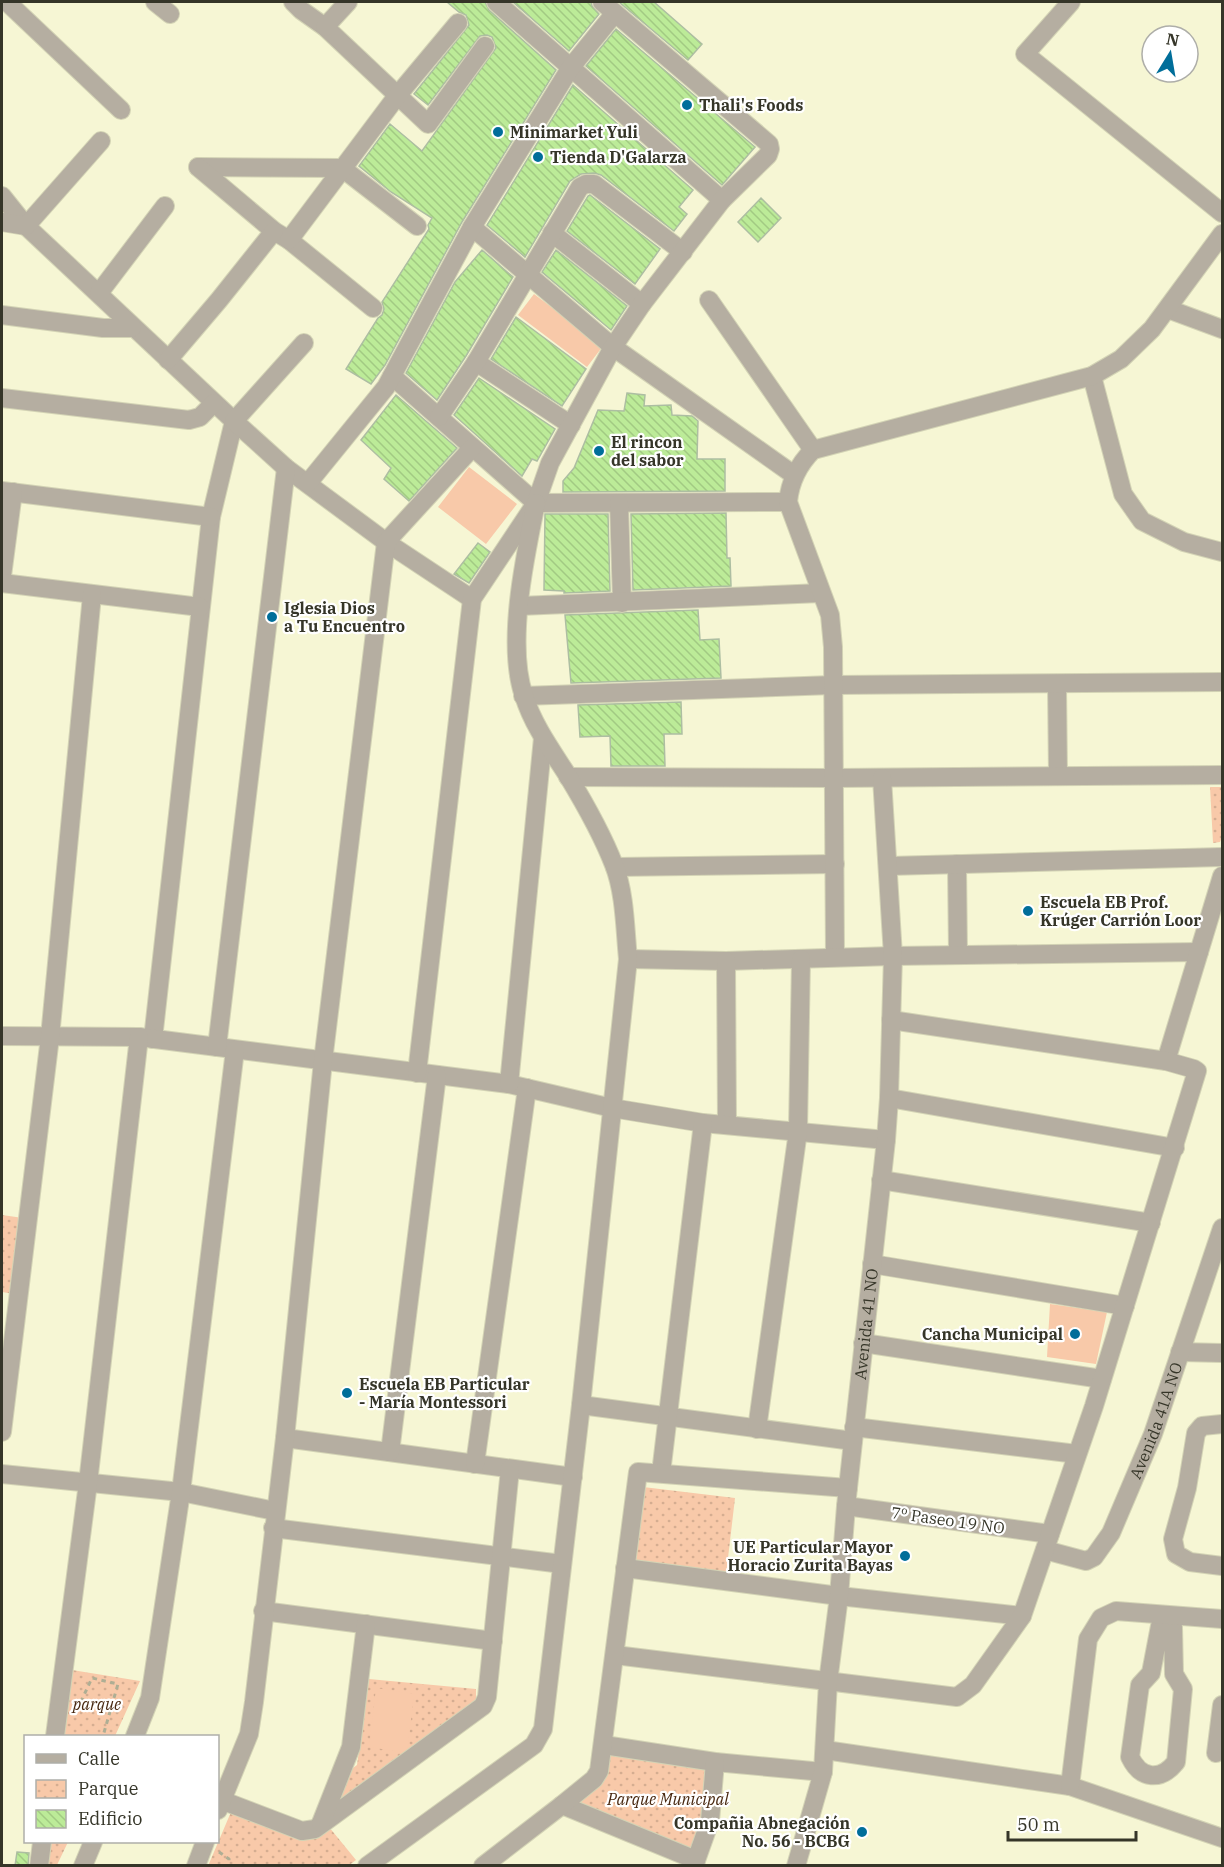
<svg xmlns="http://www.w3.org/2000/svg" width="1224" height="1867" font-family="'IBM Plex Serif',serif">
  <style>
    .park { fill: url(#park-dots) }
    .pitch { fill: #f8c9a9 }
    .building { fill: url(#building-back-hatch); stroke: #adbea2; stroke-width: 1.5 }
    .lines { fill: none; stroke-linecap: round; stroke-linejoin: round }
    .minor-casing { stroke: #d3d3b5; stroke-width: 20 }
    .path { stroke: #aeae94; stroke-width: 3; stroke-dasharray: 4.5 4.5; stroke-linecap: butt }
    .minor { stroke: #b5aea1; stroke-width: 18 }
    .poi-dot { fill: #006e9a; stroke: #fff; stroke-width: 2 }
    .labels { text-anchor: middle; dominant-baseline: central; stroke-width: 4.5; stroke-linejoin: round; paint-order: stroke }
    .poi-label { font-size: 16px; font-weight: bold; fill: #353528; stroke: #fff; text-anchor: start }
    .street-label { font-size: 16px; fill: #353528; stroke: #fff }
    .park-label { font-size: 16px; font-style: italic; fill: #482810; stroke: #fff }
  </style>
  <defs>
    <pattern id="park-dots" width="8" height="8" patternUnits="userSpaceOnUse" patternTransform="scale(1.5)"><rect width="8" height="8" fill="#f8c9a9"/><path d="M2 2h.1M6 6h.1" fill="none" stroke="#d5ad91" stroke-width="1.8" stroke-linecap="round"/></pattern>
    <pattern id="building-back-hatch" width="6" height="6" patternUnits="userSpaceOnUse" patternTransform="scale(1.5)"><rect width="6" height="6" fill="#bceb98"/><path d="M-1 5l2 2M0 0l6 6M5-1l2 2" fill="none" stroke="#a2ca83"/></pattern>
  </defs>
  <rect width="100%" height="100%" fill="#f6f6d4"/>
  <path class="park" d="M1210,787H1222V837L1220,842L1213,843Z
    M2,1215L23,1218L14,1294L2,1292Z
    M643,1487L735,1498L726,1575L634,1563Z
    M72,1670L140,1681L115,1736H63Z
    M369,1679L476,1689V1707L335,1809L345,1774L357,1765Z
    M608,1752L709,1766L707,1817L693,1851L571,1804Z
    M231,1812L302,1840L312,1839L329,1827L356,1860L348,1866H208Z
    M50,1842H68L57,1865L47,1866Z"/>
  <path class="pitch" d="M534,294L603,346L587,367L518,315Z
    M469,467L517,504L486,544L438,507Z
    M1050,1304L1107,1312L1096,1364L1047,1357Z
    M376,1688L414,1694L407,1753L369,1747Z"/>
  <path class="building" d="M447,2H485L489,10L556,70L462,222L385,365L371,384L346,369L378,318L382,315L384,309L382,302L429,229L428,225L432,218L391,192L359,166L390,124L422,151L496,48L492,37L487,35L480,36L428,105L414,94L469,25L466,15L459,12Z
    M513,2H591L592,6L599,14L569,51Z
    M619,2H654L702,44L688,60Z
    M616,29L755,147L722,185L586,66Z
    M573,85L693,190L679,207L687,214L674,231L601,175L594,173L581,174L570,181L525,257L487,225Z
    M590,195L660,249L635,284L567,231L588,196Z
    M761,198L781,218L758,242L738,222Z
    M482,250L513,277L466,356L437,400L406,373L455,282Z
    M556,250L627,306L611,330L542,272Z
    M516,317L586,369L562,406L491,359Z
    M479,378L555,429L537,461L532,459L522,476L454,415Z
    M627,393L645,395L644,406L671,405L672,415L692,416L698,421L697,459H725V491L563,492V481L574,468L598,410L624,411Z
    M396,395L457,448L409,501L384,479L391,468L361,440Z
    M726,513L727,558H730L731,586L633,590L631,514Z
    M545,514H608L610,591L564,593V591L544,590Z
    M478,543L490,552L469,583L454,574Z
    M698,610L700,640L719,639L721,678L571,683L565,615Z
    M681,702L682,734H664L665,766H611L610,736L580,737L578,705Z
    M17,1852L29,1853L28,1866H15Z"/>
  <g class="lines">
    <defs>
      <g id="minor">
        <path d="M7,2L121,110"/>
        <path d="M155,2L170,14"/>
        <path d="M293,2L301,10L325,27L428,124L485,46"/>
        <path d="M496,2L722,200"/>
        <path d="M1071,2L1025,54L1222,213"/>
        <path d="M325,27L348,2"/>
        <path d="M198,167L342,168L417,226"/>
        <path d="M198,167L274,231L289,240L373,308"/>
        <path d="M2,196L26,226L234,421L211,517L153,1039"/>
        <path d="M2,222L26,226L101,141"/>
        <path d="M472,227L613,347L794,475"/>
        <path d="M552,233L642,304"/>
        <path d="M289,240L397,96L458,23"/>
        <path d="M99,293L165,206"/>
        <path d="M709,300L813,450"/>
        <path d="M1168,309L1222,329"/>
        <path d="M2,315L103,328H132"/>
        <path d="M304,343L234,421L286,468L386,542L472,599"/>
        <path d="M168,360L219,300L274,231"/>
        <path d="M476,362L571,425"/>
        <path d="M392,376L536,503L788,502"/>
        <path d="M1092,376L1123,494L1142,521L1184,542L1222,552"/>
        <path d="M2,398L189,420L200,417L214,403"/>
        <path d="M439,417L476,362L580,187L586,184H594L683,252"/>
        <path d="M308,483L386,387L472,227L571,67L615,13"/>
        <path d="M2,491L211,517"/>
        <path d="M619,503L622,603"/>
        <path d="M2,576L13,492"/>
        <path d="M2,583L200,607"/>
        <path d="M520,606L821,593"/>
        <path d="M1057,684L1058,776"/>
        <path d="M523,696L833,685L1222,682"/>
        <path d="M568,777L834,778L1222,775"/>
        <path d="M957,864L958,955"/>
        <path d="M889,866L1222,857"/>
        <path d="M615,867L835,864"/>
        <path d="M835,957L833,647L830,615L788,502C790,481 798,465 813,450L1092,376L1121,359L1152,329L1222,234"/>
        <path d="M628,959L726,961L893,956L1199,952"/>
        <path d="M726,961L727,1125"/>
        <path d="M2,1036L139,1037L509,1084L612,1108L703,1123L886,1140"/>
        <path d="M217,1047L286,468"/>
        <path d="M1166,1061L1222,876"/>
        <path d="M417,1073L472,599L536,503L550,463L613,347L642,304L722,200L768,155L770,149L769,144L602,2"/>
        <path d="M509,1084L543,738"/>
        <path d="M889,1098L1175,1148"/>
        <path d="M881,1180L1151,1223"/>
        <path d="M872,1264L1125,1306"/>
        <path d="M863,1343L1102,1379"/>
        <path d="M1180,1352L1222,1353"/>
        <path d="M581,1405L853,1441"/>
        <path d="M1222,1424L1202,1426L1196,1433L1187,1488L1173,1539L1176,1554L1190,1562L1222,1566"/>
        <path d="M854,1427L1077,1454"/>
        <path d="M757,1429L798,1131L801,959"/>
        <path d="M2,1432L50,1037L92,595"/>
        <path d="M285,1438L573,1477"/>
        <path d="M390,1452L437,1075"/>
        <path d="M475,1464L527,1088"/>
        <path d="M661,1473L703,1123"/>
        <path d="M2,1474L181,1492L275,1511"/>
        <path d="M846,1506L1050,1534"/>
        <path d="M273,1528L562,1564"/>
        <path id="s1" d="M1045,1550L1086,1561L1094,1557L1111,1533L1153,1434L1222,1228"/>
        <path d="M625,1568L839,1596L1022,1616"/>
        <path d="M263,1611L493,1641"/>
        <path d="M1168,1616L1173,1627L1174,1674L1183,1689L1176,1762C1161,1781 1141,1780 1130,1757L1140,1685L1151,1673L1160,1626Z"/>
        <path d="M615,1655L957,1697L973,1685L1022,1616L1094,1406L1197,1071L1194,1069L1166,1061L891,1020"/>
        <path d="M55,1736L88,1483L139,1037"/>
        <path d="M135,1736L150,1698L181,1492L235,1050"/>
        <path d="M604,1745L715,1762L823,1772"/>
        <path d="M825,1750L1070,1786L1222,1838"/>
        <path d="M1216,1753L1222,1705"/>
        <path d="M1070,1786L1088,1639L1101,1618L1116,1611L1222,1619"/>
        <path d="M221,1800L302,1831L315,1829L483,1706L487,1697L510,1469"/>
        <path d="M562,1805L696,1860"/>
        <path d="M218,1810L249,1734L254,1702L285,1438L323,1061L386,542L472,448"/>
        <path d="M321,1823L351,1747L366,1624"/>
        <path d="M39,1866L42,1842"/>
        <path d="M83,1866L93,1842"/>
        <path d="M196,1866L205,1842"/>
        <path d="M367,1866L534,1745L543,1729L581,1405L628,959C625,929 625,893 614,865C602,834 585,804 568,776C552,751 533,725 524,696C506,644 525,556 536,503"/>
        <path d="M483,1866L562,1805L594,1779L599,1771L638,1472L848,1488"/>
        <path d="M694,1866L710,1821L715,1762"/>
        <path id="s2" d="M796,1866L823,1772L828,1682L839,1596L846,1506L886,1140L889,1098L893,956L882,778"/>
      </g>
    </defs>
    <use href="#minor" class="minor-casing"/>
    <path class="path" d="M77,1710L92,1678L118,1684L103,1736
      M219,1852L229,1859V1866"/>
    <use href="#minor" class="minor"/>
  </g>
  <g class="poi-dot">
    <circle cx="687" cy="105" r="6"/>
    <circle cx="498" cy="132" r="6"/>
    <circle cx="538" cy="157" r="6"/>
    <circle cx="599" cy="451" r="6"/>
    <circle cx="272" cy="617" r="6"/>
    <circle cx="1028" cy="911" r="6"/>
    <circle cx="1075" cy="1334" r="6"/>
    <circle cx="347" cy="1393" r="6"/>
    <circle cx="905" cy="1556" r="6"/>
    <circle cx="862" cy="1832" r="6"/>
  </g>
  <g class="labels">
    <g class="poi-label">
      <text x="699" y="105">Thali's Foods</text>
      <text x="510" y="132">Minimarket Yuli</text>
      <text x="550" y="157">Tienda D'Galarza</text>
      <text x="611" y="442">El rincon<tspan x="611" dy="18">del sabor</tspan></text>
      <text x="284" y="608">Iglesia Dios<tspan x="284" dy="18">a Tu Encuentro</tspan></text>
      <text x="1040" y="902">Escuela EB Prof.<tspan x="1040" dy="18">Krúger Carrión Loor</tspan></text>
      <text x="1063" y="1334" text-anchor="end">Cancha Municipal</text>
      <text x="359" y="1384">Escuela EB Particular<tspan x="359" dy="18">- María Montessori</tspan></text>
      <text x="893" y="1547" text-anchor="end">UE Particular Mayor<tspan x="893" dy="18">Horacio Zurita Bayas</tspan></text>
      <text x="850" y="1823" text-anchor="end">Compañia Abnegación<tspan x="850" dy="18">No. 56 - BCBG</tspan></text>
    </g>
    <g class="street-label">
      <text stroke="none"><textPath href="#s2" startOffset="548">Avenida 41 NO</textPath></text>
      <text stroke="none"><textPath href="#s1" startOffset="202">Avenida 41A NO</textPath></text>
      <text transform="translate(948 1520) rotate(8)">7º Paseo 19 NO</text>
    </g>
    <g class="park-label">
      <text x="97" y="1704">parque</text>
      <text x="668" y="1799">Parque Municipal</text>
    </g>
  </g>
  <rect width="1224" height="1867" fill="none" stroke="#353528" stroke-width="6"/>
  <rect x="24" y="1735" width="195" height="108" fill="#ffffff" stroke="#aeaea9" stroke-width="1.5"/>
  <rect x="36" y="1754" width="30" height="9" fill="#b5aea1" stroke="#aeaea9" stroke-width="1.5"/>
  <text x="78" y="1765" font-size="18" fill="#353528">Calle</text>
  <rect x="36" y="1780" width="30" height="18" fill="url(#park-dots)" stroke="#aeaea9" stroke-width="1.5"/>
  <text x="78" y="1795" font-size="18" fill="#353528">Parque</text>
  <rect x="36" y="1810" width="30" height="18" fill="url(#building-back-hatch)" stroke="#aeaea9" stroke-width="1.5"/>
  <text x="78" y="1825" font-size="18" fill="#353528">Edificio</text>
  <g transform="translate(1170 54) rotate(11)"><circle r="28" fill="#ffffff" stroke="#aeaea9" stroke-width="1.5"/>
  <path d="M0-4.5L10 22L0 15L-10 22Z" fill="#006e9a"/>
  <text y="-9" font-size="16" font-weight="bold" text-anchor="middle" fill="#353528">N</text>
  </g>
  <path d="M1008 1831v9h128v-9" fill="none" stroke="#353528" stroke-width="3"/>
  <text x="1017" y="1831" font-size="18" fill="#353528" stroke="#ffffff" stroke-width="4.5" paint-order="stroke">50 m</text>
</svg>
